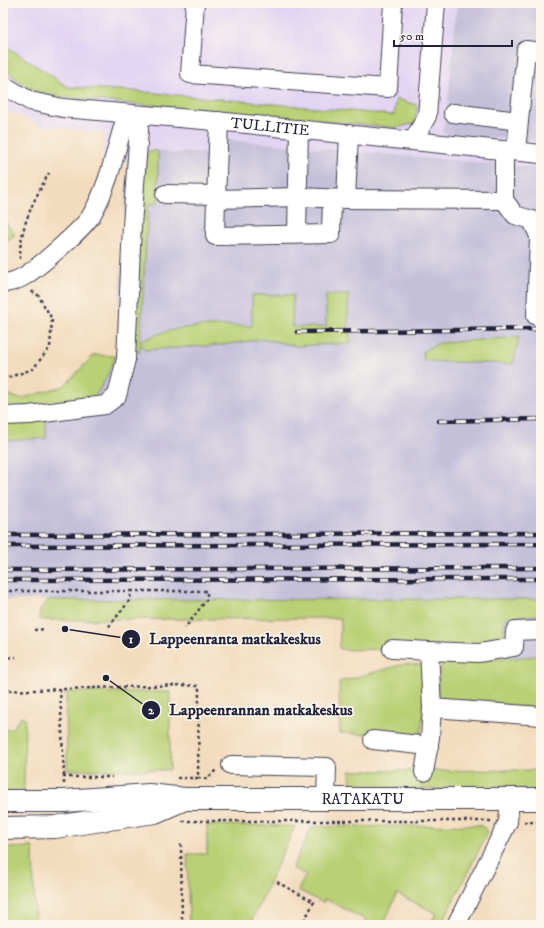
<svg xmlns="http://www.w3.org/2000/svg" width="544" height="928" font-family="'IM FELL DW Pica',serif">
  <style>
    .built { fill: #e2d4f3 }
    .industrial { fill: #c5c0da }
    .green { fill: #b9d075; stroke: #6e7958 }
    .lines { fill: none; stroke-linecap: round; stroke-linejoin: round }
    .minor-casing { stroke: #413e4f; stroke-width: 20 }
    .major-casing { stroke: #413e4f; stroke-width: 24 }
    .path { stroke: #413e4f; stroke-width: 2.5; stroke-dasharray: 3 3; stroke-linecap: butt }
    .minor { stroke: #fff; stroke-width: 18 }
    .major { stroke: #fff; stroke-width: 22 }
    .rail-casing { stroke: #22223b; stroke-width: 4.5 }
    .rail { stroke: #fbf7ec; stroke-width: 3; stroke-dasharray: 9; stroke-linecap: butt }
    .labels { text-anchor: middle; dominant-baseline: central; stroke-width: 3.5; stroke-linejoin: round; paint-order: stroke }
    .street-label { font-size: 15px; fill: #22223b; stroke: #fbf7ec }
    .leader { fill: none; stroke: #22223b; stroke-width: 1.5 }
    .callout-dot { fill: #22223b; stroke: #fbf7ec; stroke-width: 1.5 }
    .mark-label { font-size: 12px; text-anchor: middle; font-weight: bold; fill: #fff }
    .callout-label { font-size: 16px; text-anchor: middle; font-weight: bold; fill: #22223b; stroke: #fbf7ec; stroke-width: 3.5; stroke-linejoin: round; paint-order: stroke }
  </style>
  <rect width="100%" height="100%" fill="#fbf7ec"/>
  <filter id="ink" filterUnits="userSpaceOnUse"><feTurbulence type="fractalNoise" baseFrequency=".025" numOctaves="2"/><feDisplacementMap in="SourceGraphic" scale="8" xChannelSelector="R" yChannelSelector="G"/><feConvolveMatrix kernelMatrix="1 2 1 2 8 2 1 2 1" color-interpolation-filters="sRGB"/></filter>
  <filter id="wash" filterUnits="userSpaceOnUse"><feTurbulence type="fractalNoise" baseFrequency=".012" numOctaves="4" result="noise"/><feDisplacementMap in="SourceGraphic" scale="16" xChannelSelector="R" yChannelSelector="G"/><feGaussianBlur stdDeviation="0.9" result="paint"/><feColorMatrix in="noise" values="0 0 0 0 0 0 0 0 0 0 0 0 0 0 0 0 0 1.4 0 .05"/><feComposite in="paint" operator="in"/></filter>
  <g filter="url(#wash)">
    <rect width="100%" height="100%" fill="#f3dcbe"/>
    <path class="built" d="M3,3H457L448,102L442,133L541,142V168L208,138V152L170,153L158,151L128,154L108,196L99,195L105,133L42,126L10,112L3,116Z"/>
    <path class="industrial" d="M457,3H532L541,7V142L442,133L448,102Z
      M208,138L541,168V599L3,600V441L46,438V418L116,356L128,154L147,151L140,206L133,351L140,352L148,204H158V151L170,153L208,152Z
      M541,615V656L505,659V617Z"/>
    <path class="green" d="M3,44L68,87L133,91L394,115L396,99L417,105L416,123L397,128L65,98L37,93L22,84L7,71L3,64Z
      M147,151H158V204H148L140,343C169,323 218,326 252,326V295H293L292,327H326V295H348V326L351,343L296,346L264,339L222,345L145,350L140,344V352L132,351L140,206Z
      M3,219L15,235L3,243Z
      M519,337L513,364L424,361L423,351L440,343Z
      M94,355L116,356L103,384L88,407L3,412V392L20,399L64,386Z
      M46,418V438L3,441V421Z
      M541,599V615L505,617L503,646L345,650L339,648L341,618L40,620V611L48,600Z
      M540,656L541,708L517,707L484,702L438,701V678L442,663Z
      M404,664L426,665L421,737L340,733L339,682Z
      M66,692H170V770H67Z
      M21,716L25,718L24,792L3,791V730L12,729Z
      M541,770V791L351,788L350,771Z
      M207,825L295,826L250,925H189L187,854H207Z
      M479,825L485,828L487,834L441,925H430L436,913L397,894L383,925H363L366,920L325,899L323,903L298,890L306,875L292,868L312,827Z
      M33,847L35,925H3V848Z"/>
  </g>
  <g filter="url(#ink)">
    <g class="lines">
      <defs>
        <g id="minor">
          <path d="M195,3L190,74L388,88L393,3"/>
          <path id="s1" d="M3,85L30,101L63,108L226,122L541,154"/>
          <path d="M453,113L519,121"/>
          <path d="M219,121L216,199L297,197L346,199L349,134"/>
          <path d="M413,141L427,116L436,3"/>
          <path d="M504,150V200L515,215L532,220L541,241"/>
          <path d="M516,151L526,50L541,52"/>
          <path d="M165,194L216,195"/>
          <path d="M216,199L215,236L331,234L332,199"/>
          <path d="M346,199L504,200"/>
          <path d="M297,234L299,129"/>
          <path d="M3,283C21,282 33,270 47,259C58,249 86,226 92,214C110,183 116,147 127,114"/>
          <path d="M536,316L539,239"/>
          <path d="M3,416L29,415L105,405L117,396L126,359L132,226L140,115"/>
          <path d="M541,630L515,631L514,647L479,653L429,651L432,708L541,716"/>
          <path d="M392,649L429,651"/>
          <path d="M373,740L429,746"/>
          <path d="M231,765L327,767L326,800"/>
          <path d="M424,772L430,738L432,708"/>
          <path d="M456,925L508,822L510,799"/>
        </g>
        <g id="major">
          <path id="s2" d="M3,801H64L149,795L185,799H541"/>
          <path d="M3,828L55,827L155,812L185,799"/>
        </g>
      </defs>
      <use href="#minor" class="minor-casing"/>
      <use href="#major" class="major-casing"/>
      <path class="path" d="M20,259C19,228 34,200 49,173
        M3,376L7,378L33,369L50,347L52,319L38,295L31,291
        M3,591H131L130,600L107,629
        M131,591H207V599L185,628
        M34,630L46,629
        M3,658L16,657
        M60,689L64,777
        M3,691L181,685L199,686L198,778H175
        M198,778L207,779L216,770
        M64,784V777H112
        M182,821H491
        M524,822H541
        M181,844L182,925
        M277,882L314,902L302,925"/>
      <use href="#minor" class="minor"/>
      <use href="#major" class="major"/>
      <defs>
        <path id="rail" d="M297,332L541,329
          M439,421L541,419
          M3,535L541,533
          M3,546L541,544
          M3,570L541,568
          M3,580L541,579"/>
      </defs>
      <use href="#rail" class="rail-casing"/>
      <use href="#rail" class="rail"/>
    </g>
  </g>
  <g class="labels">
    <g class="street-label">
      <text stroke="none"><textPath href="#s1" startOffset="273">TULLITIE</textPath></text>
      <text stroke="none"><textPath href="#s2" startOffset="360">RATAKATU</textPath></text>
    </g>
  </g>
  <path class="leader" d="M65 629L131 639M106 678L151 710"/>
  <g class="callout-dot">
    <circle cx="65" cy="629" r="4"/>
    <circle cx="106" cy="678" r="4"/>
    <circle cx="131" cy="639" r="10"/>
    <circle cx="151" cy="710" r="10"/>
  </g>
  <g class="mark-label">
    <text x="131" y="643">1</text>
    <text x="151" y="714">2</text>
  </g>
  <g class="callout-label">
    <text x="235" y="644">Lappeenranta matkakeskus</text>
    <text x="261" y="715">Lappeenrannan matkakeskus</text>
  </g>
  <rect width="544" height="928" fill="none" stroke="#fbf7ec" stroke-width="16"/>
  <path d="M394 40v6h118v-6" fill="none" stroke="#22223b" stroke-width="2"/>
  <text x="400" y="40" font-size="12" fill="#22223b" stroke="#fbf7ec" stroke-width="3" paint-order="stroke">50 m</text>
</svg>
